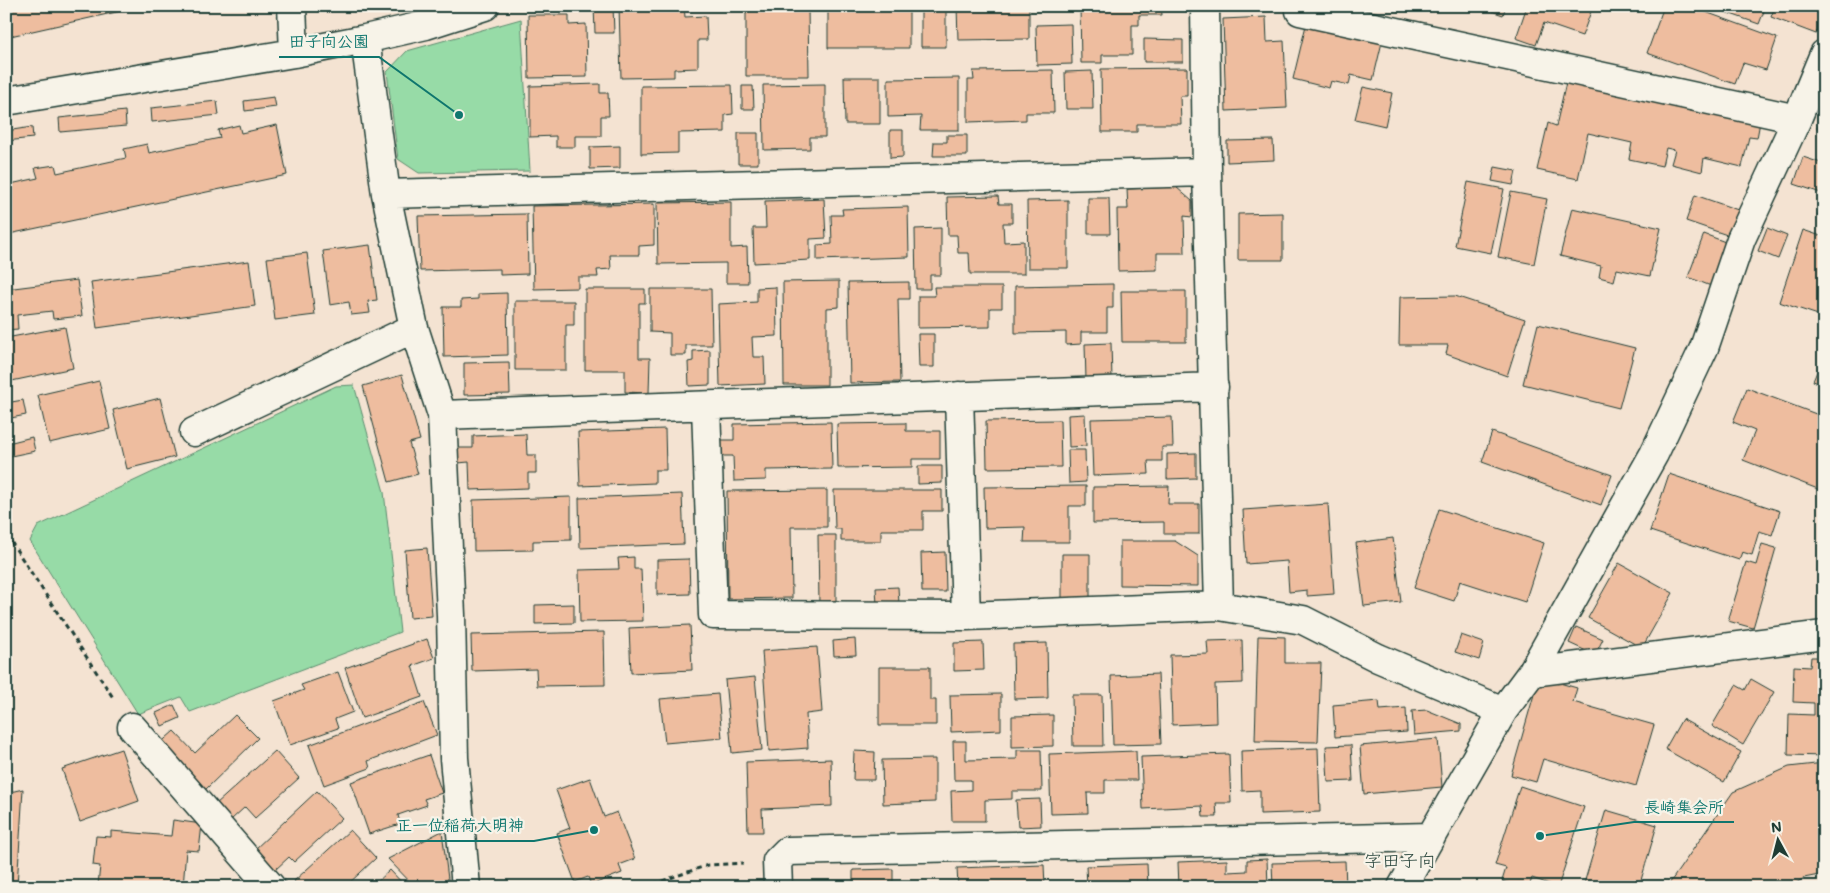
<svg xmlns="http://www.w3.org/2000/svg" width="1830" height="893" font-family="Mali,'Klee One',sans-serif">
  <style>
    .green { fill: #97dba7; stroke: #5b8c6e }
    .building { fill: #eebd9f; stroke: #1f3d34 }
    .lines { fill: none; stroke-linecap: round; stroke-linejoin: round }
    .minor-casing { stroke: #1f3d34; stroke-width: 31 }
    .path { stroke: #1f3d34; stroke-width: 3; stroke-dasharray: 5 4; stroke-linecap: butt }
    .minor { stroke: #f7f3e8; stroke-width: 28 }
    .labels { text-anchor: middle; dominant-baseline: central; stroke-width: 4.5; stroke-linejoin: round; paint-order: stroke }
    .quarter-label { font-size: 18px; fill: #1f3d34; stroke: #f7f3e8 }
    .leader { fill: none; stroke: #0f766e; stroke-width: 2 }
    .callout-dot { fill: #0f766e; stroke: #f7f3e8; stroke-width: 2 }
    .callout-label { font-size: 16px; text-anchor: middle; font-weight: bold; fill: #0f766e; stroke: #f7f3e8; stroke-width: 4.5; stroke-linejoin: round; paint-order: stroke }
  </style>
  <rect width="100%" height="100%" fill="#f4e3d2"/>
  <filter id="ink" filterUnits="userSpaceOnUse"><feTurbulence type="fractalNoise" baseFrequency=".02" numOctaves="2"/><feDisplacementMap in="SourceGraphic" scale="10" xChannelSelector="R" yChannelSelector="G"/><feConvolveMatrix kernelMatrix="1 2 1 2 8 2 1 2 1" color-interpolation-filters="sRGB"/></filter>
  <g filter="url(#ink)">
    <path class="green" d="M521,19L530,171L419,173L398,159L387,72L407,51Z
      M354,385L384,492L400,632L190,712L181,697L138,714L30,541L38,526L336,386Z"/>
    <path class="building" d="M6,6H143L6,37Z
      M594,6H613L614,33H595Z
      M619,6H684L685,17L706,16L707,40H698V68L674,69V77L621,78Z
      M828,6H909V48H828Z
      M957,6H1029V39L958,40Z
      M1080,6H1161L1162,15H1139V25H1132V55H1102V63H1081Z
      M1477,6H1506L1503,15Z
      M1527,6H1593L1582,36L1544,23L1536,45L1516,38Z
      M1664,6H1689L1777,38L1766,70L1743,63L1735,84L1647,53Z
      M1708,6H1766L1759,24Z
      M1775,6H1824V15L1816,34L1771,17Z
      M921,7H946V47H921Z
      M808,9L809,76H746V10Z
      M528,15H569V25L586,24L587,77L529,78Z
      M1266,17L1267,42L1284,41L1287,108L1226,111L1223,19Z
      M1307,21L1383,38L1373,80L1351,75L1349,85L1331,81L1329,88L1293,79Z
      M1071,24L1072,64L1037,65L1036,25Z
      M1144,39L1183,40V62H1144Z
      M1187,68V96H1180L1181,124H1137V132H1102L1101,69Z
      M1053,70L1054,113H1026V120L968,122V80H974L973,71Z
      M1092,71L1093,109H1066L1065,72Z
      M844,77H880V124H845Z
      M959,78V130H920L921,116L888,117V79Z
      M1567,78L1760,122L1757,138L1749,137L1742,167L1704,158L1702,172L1671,164L1675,150L1666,148L1662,166L1629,159L1632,143L1588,133L1578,179L1537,170L1548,123L1556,126Z
      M600,84V93H608L609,116H601V136H575V147H556V136L530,137V86Z
      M825,84V137H810V149L764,150L763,85Z
      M732,85L733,114L725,115V132L678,133V153L641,154V86Z
      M742,86H753L754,109H742Z
      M1363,87L1392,93L1385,126L1355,119Z
      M274,97L276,107L245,111L244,101Z
      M217,101L219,115L152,122L151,108Z
      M1824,107V130L1817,128Z
      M125,111L126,126L60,132L59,118Z
      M239,125L241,133L277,125L287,175L9,234L6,222V185L38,178L35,168L55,165L57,173L126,158L124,149L147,144L149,153L220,138L218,130Z
      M32,127L33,138L6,141V131Z
      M890,130H903V157L890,158Z
      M738,133H758V164H738Z
      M947,135H967V156H933L934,142H947Z
      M1273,140L1274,160L1227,162V141Z
      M620,146V168L590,169V147Z
      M1803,157L1824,164V194L1794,184Z
      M1495,167L1516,171L1513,185L1492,181Z
      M1468,182L1504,189L1491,253L1455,246Z
      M1176,187L1192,201V217L1184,216L1185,253H1157V270L1118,271L1117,209H1128L1127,189Z
      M1511,192L1547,199L1534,264L1498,257Z
      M1695,195L1738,210L1730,236L1686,221Z
      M998,196L999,204H1012V223H1003L1004,242L1024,241V274H970L969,253H958L957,235H948L947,197Z
      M1824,197V218L1817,216Z
      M1088,198H1109L1110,234H1088Z
      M824,199L826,238L810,239V260L754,263L753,228H766L765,201Z
      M1068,200V268H1028L1027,201Z
      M731,202V248L747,247L748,283H726V263L658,264L657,203Z
      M654,204V245L639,246V255H610L611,269L597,270L598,277H578V288L534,289L532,206Z
      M908,207L909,257L817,260V245L832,244L831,215H843L842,209Z
      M1572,208L1661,228L1650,276L1617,269L1614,281L1599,277L1601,266L1560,256Z
      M1283,213V260H1238V214Z
      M527,214L528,274L500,275V269L420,271L418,216Z
      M941,228V275H930V289H916L915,229Z
      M1767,228L1787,236L1778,259L1758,251Z
      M1803,230L1824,237V317L1779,302Z
      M1704,234L1728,243L1711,286L1688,277Z
      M370,245L377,300L368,301L370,313L351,315L349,302L330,305L323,251Z
      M307,253L315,315L275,320L267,258Z
      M249,261L255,306L97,328L91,282Z
      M77,280L82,316L53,319L52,311L17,315L18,329L6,330V289Z
      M839,281V307L827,308V385H784L783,282Z
      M909,282V299H898L900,382L850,383L848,283Z
      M1113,284V308H1107V332H1081V344L1066,345V332L1015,333V286Z
      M776,287L777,336L752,337L753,357H764L765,384L720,386L718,304L757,302V288Z
      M934,287H1002V308H990V327L918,328V296H935Z
      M585,289H645V303H639V358H650L649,393L625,392V370H585Z
      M650,289H711L712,345H686V355H670V333L650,332Z
      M1121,291H1186V342H1122Z
      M507,293L508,355L444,357L443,307H461V300L478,299V294Z
      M1455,296L1525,319L1507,376L1446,354L1448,345H1399L1400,297Z
      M515,301H574V325H566V370H515Z
      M1538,324L1635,348L1619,408L1523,384Z
      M65,327L73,368L7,382L6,338Z
      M918,334H934V367H919Z
      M1111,343L1112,380H1086L1085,344Z
      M710,350V385L689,386L688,362L693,361V351Z
      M1824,355V385L1813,381Z
      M509,362L510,394L464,395V363Z
      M402,375L420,440L409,443L418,474L389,482L363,386Z
      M99,381L110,429L49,443L38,395Z
      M1747,388L1824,417L1823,491L1743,460L1755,431L1733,422Z
      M160,398L175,457L127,469L113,410Z
      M23,400L26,415L6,419V403Z
      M1085,414L1086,446L1069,447L1068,415Z
      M1172,417L1173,447H1162V461H1148L1149,474L1093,476L1091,419Z
      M1060,420L1061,467L987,468L986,421Z
      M831,422L832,469L766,470V480L734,481L733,456H721V440H734V424Z
      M906,423V431H940V459H912V467L838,468L837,424Z
      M665,429L666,470H655V483L580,486L578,432Z
      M1492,432L1612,475L1601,505L1482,462Z
      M526,434L527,455H536V473H528V488L470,490L469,462L458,463V448H473V436Z
      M32,437L35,451L11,456L8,443Z
      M1068,450H1085L1086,482L1069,483Z
      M1196,453V478L1167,479V454Z
      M918,466H942V483L918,484Z
      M1669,474L1780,511L1772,535L1759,531L1752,555L1742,552L1739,560L1650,531Z
      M1086,486V506H1069V542H1024L1025,527L985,528L984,487Z
      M1169,486L1168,504H1199V534H1164V522L1093,523V487Z
      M827,490V527H791L792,598L728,599L727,491Z
      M834,490H942V511H923V530H881V541H841V529H835Z
      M682,494L684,544L580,548L579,498Z
      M571,497V540L533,541V550L474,551L473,500Z
      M1328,504L1334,594L1307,596V590L1289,592L1287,561L1246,564L1243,510Z
      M1439,509L1544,543L1525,602L1460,581L1454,601L1414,588Z
      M818,535H836V605H819Z
      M1393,538L1401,602L1364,606L1356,543Z
      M1120,541H1175L1198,556V586L1120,585Z
      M1762,544L1776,548L1753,628L1728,621L1746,562L1756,565Z
      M427,548L432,616L410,618L405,550Z
      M945,552L946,592H922L921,553Z
      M1062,554H1090V599H1062Z
      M634,557V569H641L643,621L580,622L579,570L619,569L618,558Z
      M689,559L690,594L657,595V560Z
      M1619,563L1673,593L1642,648L1588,618Z
      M898,587L899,604L877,605L876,588Z
      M574,604V623L535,624V605Z
      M690,625L692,670L631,673L629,628Z
      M1576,627L1603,639L1595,655L1569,643Z
      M604,632L605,685L537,686L536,669L472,671L471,635Z
      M1461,635L1484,643L1479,660L1455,652Z
      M1258,636L1285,637V663H1321L1318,742L1255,741Z
      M427,639L434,658L412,666L422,697L362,718L345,668Z
      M855,639L856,655L834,656L833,641Z
      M1242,640L1243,683L1215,684L1216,723L1172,725L1170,655L1208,654L1207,641Z
      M983,642L984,670L954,671V643Z
      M1047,643L1048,698L1014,699L1013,644Z
      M817,647L822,712L806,714L808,748L769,751L762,651Z
      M1811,657H1824V756L1788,755L1789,714L1814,715V703L1793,702L1794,666L1810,667Z
      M879,667H930V700H936V725H879Z
      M338,672L353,712L335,719L338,728L290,745L274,701L304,690L301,685Z
      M1158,674L1161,744L1113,745L1111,676Z
      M755,677L762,750L732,753L725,680Z
      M1539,677L1577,688L1573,702L1654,725L1636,786L1543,759L1536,782L1511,775Z
      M1751,679L1774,692L1743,745L1712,726L1736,685L1745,690Z
      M718,694L722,738L665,743L660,699Z
      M1001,694V730L951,732L950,695Z
      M1072,695H1102L1103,746H1073Z
      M1379,701L1380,710L1406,708L1407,732L1335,737L1333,705Z
      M424,702L437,735L368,761L370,768L324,785L309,745Z
      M174,705L180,718L162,726L156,713Z
      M1427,710L1461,724V731L1414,735L1412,711Z
      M235,715L258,738L203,792L157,746L174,731L195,753Z
      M1053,715V746L1012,747V716Z
      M1682,719L1741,752L1724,782L1665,749Z
      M1438,739L1442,787L1364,794L1360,746Z
      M953,741H966V760L1017,759V750H1041L1042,791H1012V799L985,800V821H952L951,791L971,790V780H954Z
      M1351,745L1353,781L1328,782L1326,746Z
      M1318,748L1320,812L1260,814V790L1242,791L1241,751Z
      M121,749L139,801L80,822L62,769Z
      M275,751L299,778L255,818L245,807L231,820L216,804Z
      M854,751L875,752L874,780H853Z
      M1136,751L1137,780H1105V793H1087L1088,813L1051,814L1049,754Z
      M1229,754L1231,803H1216L1217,817H1203L1202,806L1143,809L1141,757Z
      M429,755L442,793L424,799L427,805L398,815L400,824L369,834L351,782Z
      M831,759L832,806L762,809L763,832H748L746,762Z
      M935,759V802L883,804L882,760Z
      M1824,763V874L1804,878L1790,887H1750L1743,881L1738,887H1675L1669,884L1733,792L1789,767Z
      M590,778L604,817L617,812L635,859L619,865L622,873L591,885L588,877L575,882L557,833L570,828L556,790Z
      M1520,786L1584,807L1558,887L1532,878L1529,887H1519L1502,881L1506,868L1495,865Z
      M23,789L17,886L6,885V793Z
      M317,791L342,818L294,862L289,857L275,870L255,849Z
      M1040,799L1041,826L1018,827L1016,800Z
      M1606,810L1657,825L1639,887H1583Z
      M173,820L202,824L199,851L186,850L183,887L98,885L100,866L93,865L96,836L111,837V831L171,836Z
      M350,830L376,858L345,887H300L294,881Z
      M442,831L449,887H415L388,859Z
      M1267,859L1268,887H1179L1178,862L1227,860V872L1247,871V860Z
      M1345,861L1346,887H1273L1272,863Z
      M1147,864L1148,887H1087L1086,866Z
      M1044,865L1045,887H958L957,868Z
      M893,869V887H853V870Z
      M390,870L406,887H372Z"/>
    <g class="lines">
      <defs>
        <path id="minor" d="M292,6L294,53
          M1205,6L1207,172L1219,606
          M1300,11L1797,119
          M365,39L386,194L414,328L442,415L451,615L454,758L466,887
          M6,101L294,53L365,39L426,25L485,6
          M386,194L1207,172
          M959,396L966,616
          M706,406L713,615L966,616L1219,606L1303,620L1378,658L1503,711
          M442,415L1214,387
          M194,432L414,328
          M1532,672L1824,635
          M132,727L271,887
          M778,887L777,861L787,851L1431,837
          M1402,887L1503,711L1532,672L1654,454L1704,348L1741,239L1797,119L1824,54"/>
      </defs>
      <use href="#minor" class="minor-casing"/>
      <path class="path" d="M6,534L114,699
        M645,887L708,865L743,863"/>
      <use href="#minor" class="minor"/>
    </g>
  </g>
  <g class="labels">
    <g class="quarter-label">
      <text x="1400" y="860">字田子向</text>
    </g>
  </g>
  <path class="leader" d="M459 115L379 57H279M1540 836L1634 822H1734M594 830L534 841H386"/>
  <g class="callout-dot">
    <circle cx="459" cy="115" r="5"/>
    <circle cx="1540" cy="836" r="5"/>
    <circle cx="594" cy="830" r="5"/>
  </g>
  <g class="callout-label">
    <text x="329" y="47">田子向公園</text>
    <text x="1684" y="813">長崎集会所</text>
    <text x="460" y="831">正一位稲荷大明神</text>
  </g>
  <rect width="1830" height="893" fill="none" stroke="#f7f3e8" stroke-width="25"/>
  <rect x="12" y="12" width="1805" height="868" fill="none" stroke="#1f3d34" stroke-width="2" filter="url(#ink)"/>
  <g transform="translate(1778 840) rotate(353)" stroke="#f7f3e8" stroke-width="4" paint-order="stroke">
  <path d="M0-4L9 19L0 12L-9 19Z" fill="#1f3d34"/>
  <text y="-8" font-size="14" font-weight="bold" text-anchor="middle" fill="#1f3d34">N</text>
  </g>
</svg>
